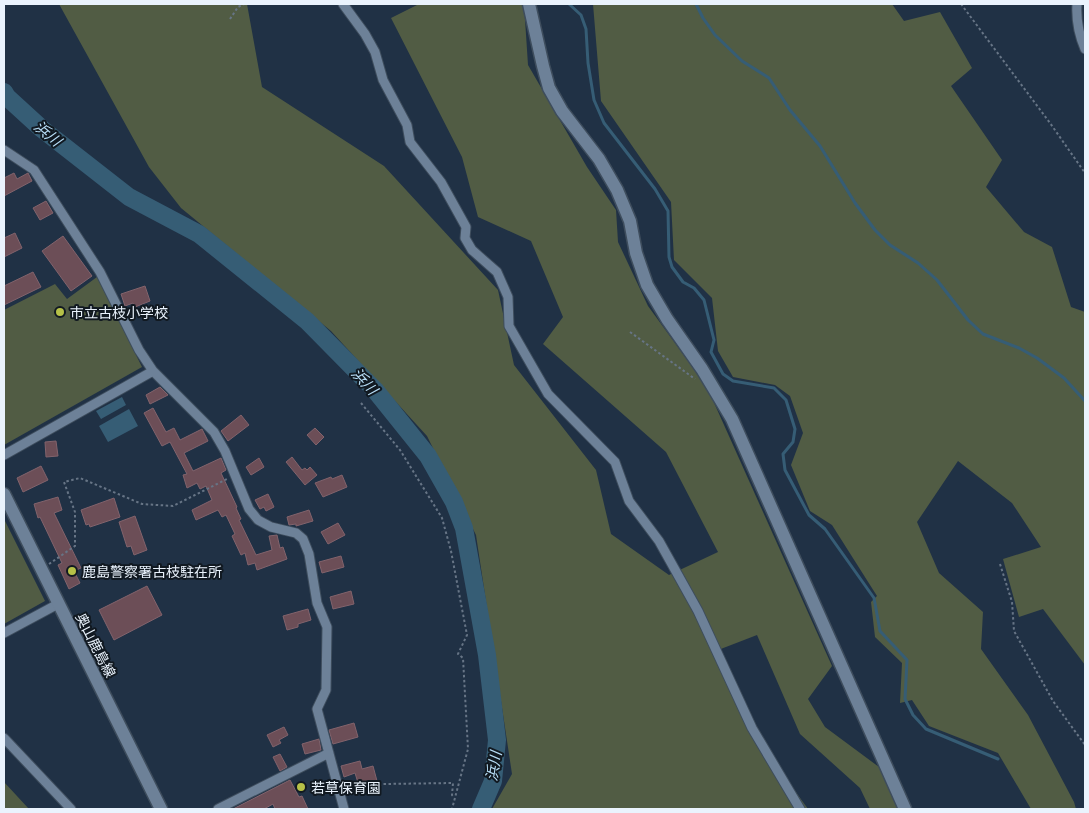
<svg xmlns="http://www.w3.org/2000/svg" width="1089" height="813" font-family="'PT Serif','Noto Sans JP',serif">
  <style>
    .green { fill: #515c44 }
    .water { fill: #365d75 }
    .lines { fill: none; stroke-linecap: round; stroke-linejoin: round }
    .stream { stroke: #365d75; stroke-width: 3 }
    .river { stroke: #365d75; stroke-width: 18 }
    .building { fill: #6c4e57; stroke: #82636c }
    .street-casing { stroke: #3e4d5d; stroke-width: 11 }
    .secondary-casing { stroke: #3e4d5d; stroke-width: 15 }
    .path { stroke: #677586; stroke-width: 2; stroke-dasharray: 2.5 2.5; stroke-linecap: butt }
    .street { stroke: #6d8198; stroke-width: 9 }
    .secondary { stroke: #6d8198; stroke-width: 12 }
    .poi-dot { fill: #b6c148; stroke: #111921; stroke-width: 2 }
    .labels { text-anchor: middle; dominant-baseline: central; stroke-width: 4; stroke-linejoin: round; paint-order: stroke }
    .poi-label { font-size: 14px; fill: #eaf3fd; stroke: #111921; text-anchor: start }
    .street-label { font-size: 14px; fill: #eaf3fd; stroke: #111921 }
    .water-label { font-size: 15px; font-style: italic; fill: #b7ddf6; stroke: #111921 }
  </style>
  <rect width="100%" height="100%" fill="#203145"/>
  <path class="green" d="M59,4H247L262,87L384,166L498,290L514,365L596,470L611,534L669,575L718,552L666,452L543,344L563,317L531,241L478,217L462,157L391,18L419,4H524L528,65L587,167L616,210L618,242L648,306L707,387L832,666L808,699L825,727L879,767L898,809H870L860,788L800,734L757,635L713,652L785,777L808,809H492L512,774L476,535L427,436L331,331L181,208L149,167Z
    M593,4H892L904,21L940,12L972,68L951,86L1002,160L986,187L1024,232L1052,247L1071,307L1085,312V665L1043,609L1019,617L1003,559L1041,547L1012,503L958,461L917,522L939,573L983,612L981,649L1028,715L1074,802L1076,809H1031L998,753L929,726L912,700L900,703L902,663L875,637L871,602L877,596L832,525L810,511L791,465L803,433L790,396L775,385L733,377L718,351L712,298L674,260L671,202L601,101Z
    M97,277L142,367L4,445V310L55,284L67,299Z
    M4,519L45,601L4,624Z
    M4,782L29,809H4Z"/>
  <path class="water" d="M122,397L126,405L101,419L96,411Z
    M129,409L138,426L108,442L99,426Z"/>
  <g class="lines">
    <path class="stream" d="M569,4L581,15L586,29L588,63L594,100L604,123L655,189L668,211L669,257L672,267L683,282L694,288L704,300L714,340L711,352L723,374L733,381L774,388L786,400L795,429L793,442L783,454L785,470L809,515L825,529L874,598L880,631L907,660L905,699L913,715L926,729L998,759
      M696,4L703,18L715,35L742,61L769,78L790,110L820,146L855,203L875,230L890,245L918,263L937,280L968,320L983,334L1019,348L1037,358L1064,378L1085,401"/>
    <path class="river" d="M4,92L7,97L42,129L129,197L199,234L307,321L375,390L428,456L454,502L464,528L487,655L497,740L493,781L481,809"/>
  </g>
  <path class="building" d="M14,173L17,179L28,173L32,181L4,196V178Z
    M46,201L53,213L40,220L33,208Z
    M15,233L22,248L4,257V238Z
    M63,236L92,276L71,291L42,251Z
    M33,272L41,287L4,305V286Z
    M145,286L150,301L135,307L133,303L125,306L121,294Z
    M160,387L168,395L150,404L146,395Z
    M153,408L166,432L174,428L180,440L202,429L208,441L184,453L193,471L221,458L226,470L221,473L237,507L236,508L241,519L239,520L256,555L272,550L269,536L277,535L280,548L283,547L287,559L257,570L255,563L248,565L245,553L241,555L232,536L235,534L226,515L222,517L218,510L196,520L192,510L212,500L206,486L200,489L197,483L187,488L183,475L187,474L170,442L162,446L144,413Z
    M241,415L249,425L228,441L221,431Z
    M315,428L324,437L316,445L307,435Z
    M56,441L58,456L46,457L45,442Z
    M292,457L302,470L305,468L307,470L310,467L317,475L305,485L286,462Z
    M259,458L264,467L251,475L246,467Z
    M41,466L48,480L23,492L17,478Z
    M342,475L347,487L323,497L315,483L331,477L332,479Z
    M268,494L274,507L266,511L264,507L260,509L255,500Z
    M58,497L62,510L54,513L81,568L74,571L80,583L69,589L58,565L62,563L40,517L38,518L34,504Z
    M114,498L120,517L90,527L89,524L86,525L81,510Z
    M309,510L313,521L296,526V524L289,525L287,517Z
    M135,516L147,550L134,555L131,546L127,547L119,522Z
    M338,523L345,535L328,544L321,532Z
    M341,556L344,567L322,573L319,562Z
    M147,586L162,615L114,640L99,610Z
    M351,591L354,604L333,609L330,597Z
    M308,609L311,620L298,624V627L287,630L283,616Z
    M354,723L358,737L333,744L329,730Z
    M284,727L288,735L279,740L281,743L273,747L267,735Z
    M319,739L321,750L305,754L302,744Z
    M280,754L287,767L280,771L273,757Z
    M360,761L362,769L373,766L377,781L359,786L355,773L344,777L341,766Z
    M290,780L299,797L302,796L308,809H275L273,804L264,809H233Z"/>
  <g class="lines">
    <defs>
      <path id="street" d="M343,4L365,34L375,52L383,80L407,125L410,142L441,182L466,227L465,238L472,250L497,272L508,297L509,326L548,394L615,462L629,501L659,541L698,611L752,728L800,809
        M1077,4C1076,19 1079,35 1085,49
        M4,150L34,170L100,272L139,350L153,371L214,432L225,451L249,509L258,520L271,527L296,533L303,539L309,554L317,603L327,627L326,690L317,709L344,809
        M4,455L153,371
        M4,633L58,604
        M4,738L71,809
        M218,809L329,753"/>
      <path id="secondary" d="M529,4L543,66L549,88L562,111L599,159L617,190L630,221L636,253L647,285L667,319L702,369L732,419L905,809
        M4,494L161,809"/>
    </defs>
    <use href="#street" class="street-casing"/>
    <use href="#secondary" class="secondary-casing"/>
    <path class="path" d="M961,4L1050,123L1085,173
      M230,19L238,7L244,4
      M630,332L695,379
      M361,403L400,450L442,518L451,551L467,635L458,654L463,658L468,749L452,809
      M49,564L75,546V512L64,482L80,478L142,504L173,506L227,479
      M1000,564L1012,602L1014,631L1053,701L1085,745
      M350,794L383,784L453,783L452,795L454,797"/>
    <use href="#street" class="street"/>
    <use href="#secondary" class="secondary"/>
  </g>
  <g class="poi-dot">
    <circle cx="60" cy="312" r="5"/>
    <circle cx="72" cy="571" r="5"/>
    <circle cx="301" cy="787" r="5"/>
  </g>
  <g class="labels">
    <g class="poi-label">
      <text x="70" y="312">市立古枝小学校</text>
      <text x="82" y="571">鹿島警察署古枝駐在所</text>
      <text x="311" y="787">若草保育園</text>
    </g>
    <g class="street-label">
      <text transform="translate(96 645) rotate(63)">奥山鹿島線</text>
    </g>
    <g class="water-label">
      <text transform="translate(48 133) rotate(40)">浜川</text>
      <text transform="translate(365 381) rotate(47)">浜川</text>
      <text transform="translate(493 766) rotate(-81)">浜川</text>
    </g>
  </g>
  <rect width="1089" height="813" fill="none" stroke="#eaf3fd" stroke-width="10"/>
</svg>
